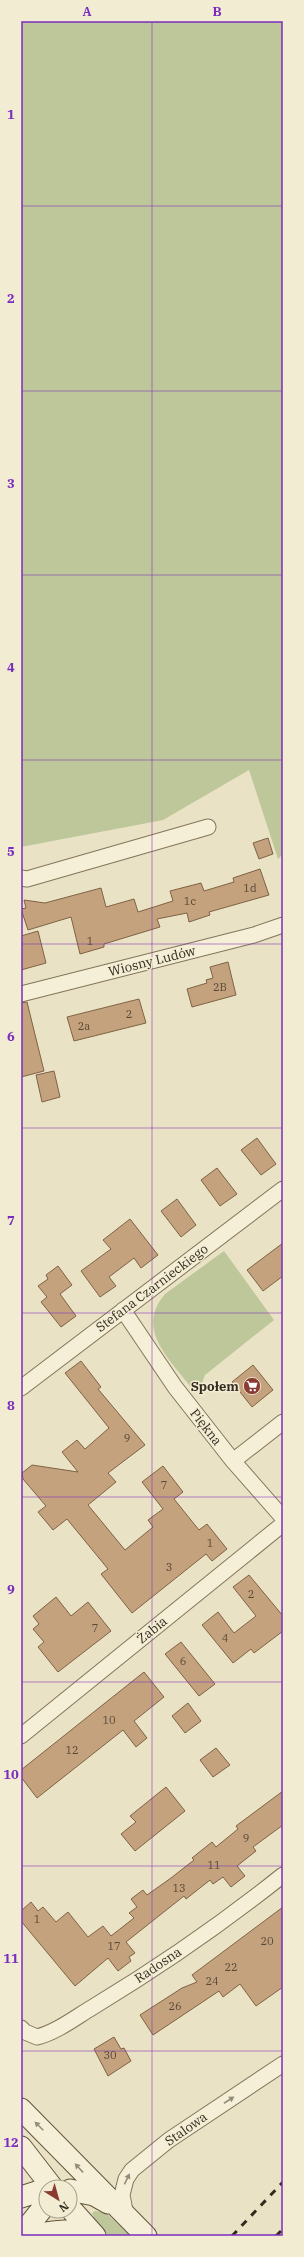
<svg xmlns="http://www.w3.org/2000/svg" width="304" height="2257" font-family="'IBM Plex Serif',serif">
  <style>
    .green { fill: #bdc799 }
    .building { fill: #c4a27e; stroke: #7f6245 }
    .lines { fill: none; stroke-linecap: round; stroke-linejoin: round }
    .street-casing { stroke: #83755c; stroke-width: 17 }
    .secondary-casing { stroke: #645640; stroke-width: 23 }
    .street { stroke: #f5efd7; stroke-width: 15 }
    .secondary { stroke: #f5efd7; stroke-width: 21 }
    .rail { stroke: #342b1f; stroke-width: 3; stroke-dasharray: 7 7; stroke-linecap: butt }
    .oneway { fill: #948d7b }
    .grid { fill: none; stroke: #7b2cbf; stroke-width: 1; stroke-opacity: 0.55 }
    .labels { text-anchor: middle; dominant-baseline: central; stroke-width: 3; stroke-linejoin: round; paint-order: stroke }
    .number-label { font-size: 11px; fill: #584937 }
    .street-label { font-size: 13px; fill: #342b1f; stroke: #f2ecd3 }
    .poi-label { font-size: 13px; font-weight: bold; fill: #342b1f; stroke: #f2ecd3; text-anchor: end }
    .neatline { fill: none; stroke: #7b2cbf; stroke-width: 1.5 }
    .grid-label { font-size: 13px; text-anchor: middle; font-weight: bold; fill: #7b2cbf }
  </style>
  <rect width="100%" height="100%" fill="#eae2c4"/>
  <path class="green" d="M21,21H283V854L278,859L249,770L163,820L21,847Z
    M224,1251L274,1320L205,1375L202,1383L193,1390C171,1360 134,1330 165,1294Z
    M95,2211L106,2213L130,2235L109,2236L97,2224L92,2213Z"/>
  <path class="building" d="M268,838L273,854L259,859L253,843Z
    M260,869L269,895L209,912L210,915L189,922L187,913L157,919L160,927L104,944V947L80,954L71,917L28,930L21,909L26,908L24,900L45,903L101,888L106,907L134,899L138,912L173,901L170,891L201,883L204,891L234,882L233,878Z
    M38,931L46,963L21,970V936Z
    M228,962L236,995L192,1007L187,989L207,983L206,980L213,978L210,967Z
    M139,999L146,1023L74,1041L67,1017Z
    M27,1002L44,1071L21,1077V1003Z
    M54,1071L60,1097L42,1102L36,1075Z
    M257,1138L276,1164L261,1175L241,1150Z
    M217,1168L237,1194L220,1206L201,1180Z
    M177,1199L196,1225L181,1237L161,1211Z
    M130,1219L158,1255L141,1268L134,1258L109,1277L116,1286L100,1297L81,1271L111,1249L103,1240Z
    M283,1243V1276L263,1291L247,1270Z
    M58,1266L72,1285L60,1294L76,1316L61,1327L41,1302L47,1297L38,1286L48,1279L46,1275Z
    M81,1361L101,1387L98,1389L145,1445L108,1473L116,1482L88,1505L125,1550L153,1527L148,1520L163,1509L142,1482L163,1466L183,1492L174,1499L199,1530L207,1524L227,1549L212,1561L206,1554L132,1613L101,1574L108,1569L67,1519L53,1530L38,1512L46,1506L23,1479L22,1473L32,1465L78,1472L62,1452L77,1440L85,1449L109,1428L65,1373Z
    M253,1365L273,1390L252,1407L232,1382Z
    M249,1575L283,1616V1631L254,1653L251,1649L233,1663L202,1625L218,1612L234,1633L256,1616L233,1587Z
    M56,1597L71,1616L88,1602L111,1631L58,1672L38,1647L44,1642L33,1629L39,1624L33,1616Z
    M181,1642L215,1684L199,1696L165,1654Z
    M144,1672L164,1697L134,1721L147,1738L136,1747L123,1730L37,1798L21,1777V1770Z
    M188,1703L201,1721L185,1733L172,1716Z
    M216,1748L230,1765L213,1777L200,1760Z
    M166,1787L185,1811L135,1851L121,1834L136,1822L130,1816Z
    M283,1791V1825L253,1847L256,1851L237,1866L245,1876L231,1887L223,1877L213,1884L210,1880L186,1899L184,1896L126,1942L135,1953L129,1957L131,1961L118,1971L108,1958L75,1986L21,1921V1911L31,1902L38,1911L43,1907L56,1922L68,1912L88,1937L103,1926L111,1936L134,1918L129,1913L137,1907L131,1899L143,1890L147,1895L171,1878L194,1860L192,1858L212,1842L216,1847L238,1829L236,1826Z
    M283,1907V1987L256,2006L240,1984L223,1997L219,1991L153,2035L140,2015L182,1988L197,1982L192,1975Z
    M114,2037L121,2049L124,2048L131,2061L108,2076L94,2049Z"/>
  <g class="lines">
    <defs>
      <path id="street" d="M21,878L27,879L208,827
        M21,994L254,935L283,925
        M123,1310L175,1387L233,1461L283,1518
        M21,1388L283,1189
        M233,1461L283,1422
        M21,1736L283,1524
        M21,2028L25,2032L37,2037C57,2032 76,2017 93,2007C159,1967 223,1923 283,1875
        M126,2216L122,2195L126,2179L132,2170L169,2140L283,2064"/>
      <path id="secondary" d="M21,2109L146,2236
        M21,2147L52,2187
        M70,2190L94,2195L108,2203
        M21,2197L46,2189
        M70,2208L95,2236
        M21,2235L46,2204
        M32,2236C52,2231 71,2228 91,2236"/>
    </defs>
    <use href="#street" class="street-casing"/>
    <use href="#secondary" class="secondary-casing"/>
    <use href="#street" class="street"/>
    <use href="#secondary" class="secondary"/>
    <path class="rail" d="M232,2236L283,2182
      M276,2236L283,2229"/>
  </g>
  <defs><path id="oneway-solid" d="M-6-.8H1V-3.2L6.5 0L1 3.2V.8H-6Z"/></defs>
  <g class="oneway">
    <use href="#oneway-solid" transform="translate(229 2100) rotate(-33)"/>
    <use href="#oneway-solid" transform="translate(39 2126) rotate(-135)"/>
    <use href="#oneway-solid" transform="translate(79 2168) rotate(-133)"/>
    <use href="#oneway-solid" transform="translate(127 2179) rotate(-64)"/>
  </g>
  <path class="grid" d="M152,21V2236M21,206H283M21,391H283M21,575H283M21,760H283M21,944H283M21,1128H283M21,1313H283M21,1497H283M21,1682H283M21,1866H283M21,2051H283"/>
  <defs>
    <symbol id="supermarket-disc" viewBox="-11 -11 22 22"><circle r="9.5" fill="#8c3b32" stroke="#f2ecd3"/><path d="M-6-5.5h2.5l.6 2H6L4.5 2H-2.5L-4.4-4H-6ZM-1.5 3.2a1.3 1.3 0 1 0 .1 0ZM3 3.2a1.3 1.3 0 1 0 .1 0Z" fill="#fff"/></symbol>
  </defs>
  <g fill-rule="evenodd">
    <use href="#supermarket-disc" x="242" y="1376" width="20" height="20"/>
  </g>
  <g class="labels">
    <g class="number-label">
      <text x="250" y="888">1d</text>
      <text x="190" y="901">1c</text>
      <text x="90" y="941">1</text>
      <text x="220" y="987">2B</text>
      <text x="129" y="1014">2</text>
      <text x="84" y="1026">2a</text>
      <text x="127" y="1438">9</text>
      <text x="164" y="1485">7</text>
      <text x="210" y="1543">1</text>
      <text x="169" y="1567">3</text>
      <text x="251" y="1594">2</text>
      <text x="95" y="1628">7</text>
      <text x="225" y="1638">4</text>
      <text x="183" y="1661">6</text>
      <text x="109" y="1720">10</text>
      <text x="72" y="1750">12</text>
      <text x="246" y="1838">9</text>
      <text x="214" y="1865">11</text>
      <text x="179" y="1888">13</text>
      <text x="37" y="1919">1</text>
      <text x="267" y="1941">20</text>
      <text x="114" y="1946">17</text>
      <text x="231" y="1967">22</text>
      <text x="212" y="1981">24</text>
      <text x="175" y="2006">26</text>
      <text x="110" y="2055">30</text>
    </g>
    <g class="street-label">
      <text transform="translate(152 961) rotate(-14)">Wiosny Ludów</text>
      <text transform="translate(152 1288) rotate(-37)">Stefana Czarnieckiego</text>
      <text transform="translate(206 1427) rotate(52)">Piękna</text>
      <text transform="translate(152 1630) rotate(-39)">Żabia</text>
      <text transform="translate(158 1965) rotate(-34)">Radosna</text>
      <text transform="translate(186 2129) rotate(-35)">Stalowa</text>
    </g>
    <g class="poi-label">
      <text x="239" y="1386">Społem</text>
    </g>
  </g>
  <rect width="304" height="2257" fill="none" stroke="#f2ecd3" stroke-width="44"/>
  <g transform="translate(58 2199) rotate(143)"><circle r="19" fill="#f2ecd3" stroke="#a69f8b"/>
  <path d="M0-3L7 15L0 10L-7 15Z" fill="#8c3b32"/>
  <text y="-6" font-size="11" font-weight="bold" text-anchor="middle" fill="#342b1f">N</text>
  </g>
  <rect x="22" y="22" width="260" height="2213" class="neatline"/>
  <g class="grid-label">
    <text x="87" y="16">A</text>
    <text x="217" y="16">B</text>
    <text x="11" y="119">1</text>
    <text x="11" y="303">2</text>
    <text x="11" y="488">3</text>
    <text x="11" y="672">4</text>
    <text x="11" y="856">5</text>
    <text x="11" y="1041">6</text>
    <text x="11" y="1225">7</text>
    <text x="11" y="1410">8</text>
    <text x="11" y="1594">9</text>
    <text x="11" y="1779">10</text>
    <text x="11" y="1963">11</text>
    <text x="11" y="2147">12</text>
  </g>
</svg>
